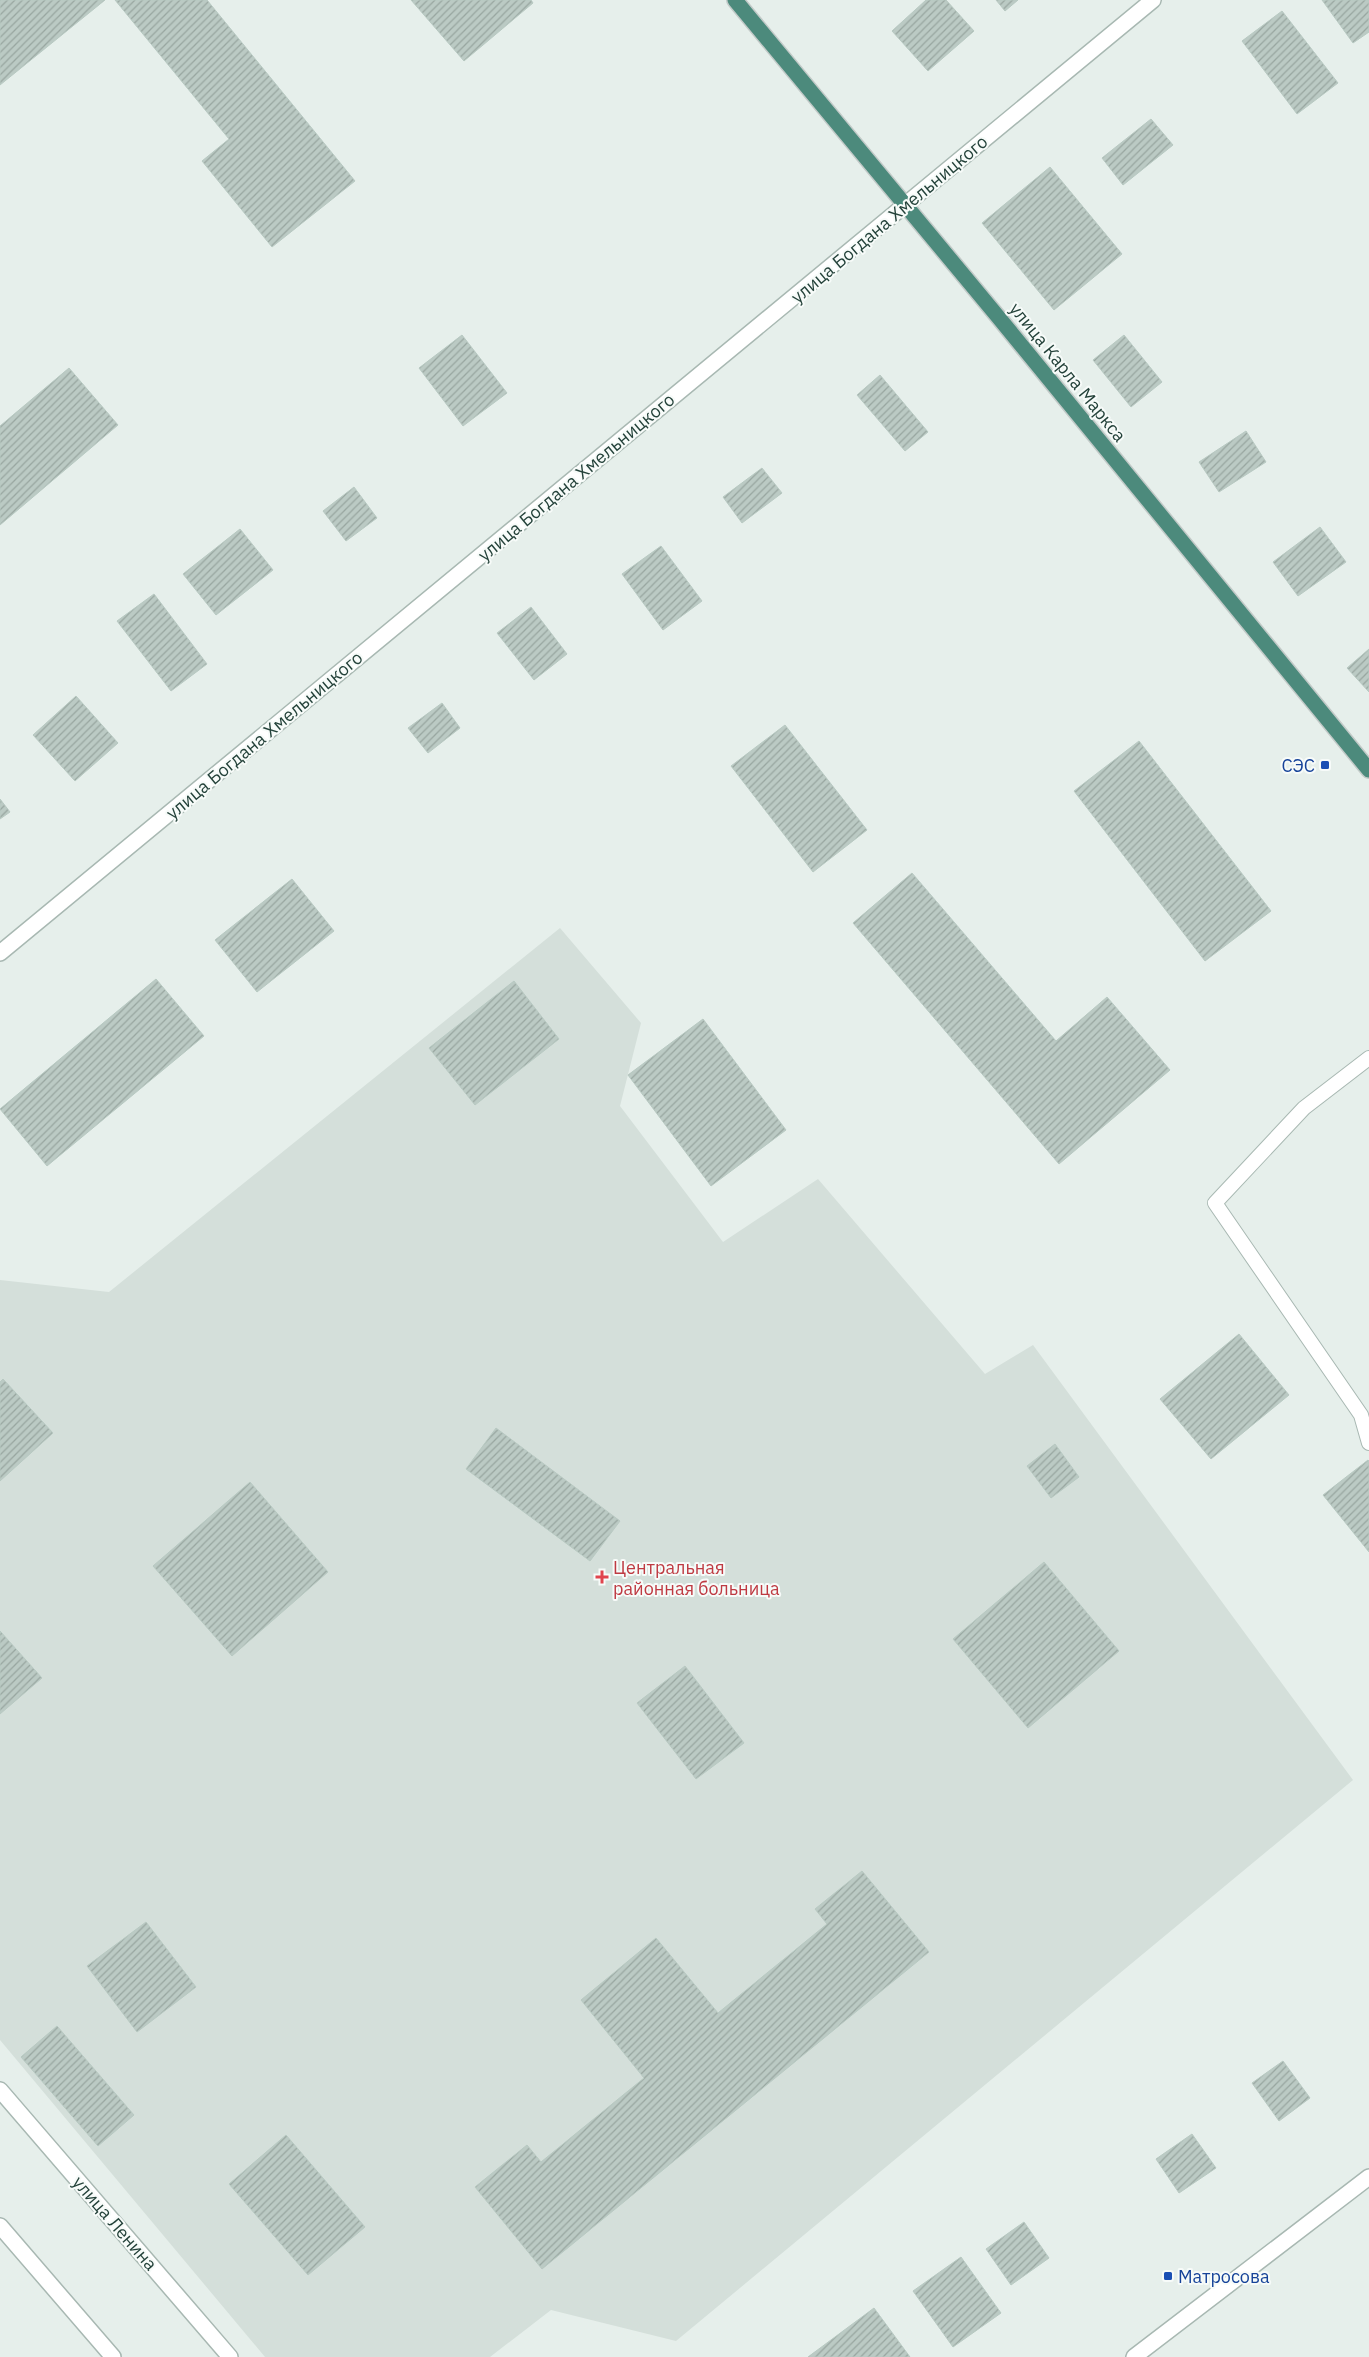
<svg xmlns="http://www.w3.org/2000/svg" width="1369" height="2357" font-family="'IBM Plex Sans',sans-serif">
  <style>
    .built { fill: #d4dfda }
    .building { fill: url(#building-hatch); stroke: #b8c9c2 }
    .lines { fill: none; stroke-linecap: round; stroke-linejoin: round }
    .service-casing { stroke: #a8b8b2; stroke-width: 16 }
    .minor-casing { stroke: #a8b8b2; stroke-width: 18 }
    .tertiary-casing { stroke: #a8b8b2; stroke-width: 18 }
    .trunk-casing { stroke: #c2cac8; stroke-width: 18 }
    .service { stroke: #fff; stroke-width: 14 }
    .minor { stroke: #fff; stroke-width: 15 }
    .tertiary { stroke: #fff; stroke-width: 15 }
    .trunk { stroke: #4c8a7c; stroke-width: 15 }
    .transit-dot { fill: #1a4fb4; stroke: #f7fbf9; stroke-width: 2 }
    .health-dot { fill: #e0444e; stroke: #f7fbf9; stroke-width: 2 }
    .labels { text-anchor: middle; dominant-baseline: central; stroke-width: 4; stroke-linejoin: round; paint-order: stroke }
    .street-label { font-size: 18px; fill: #24423a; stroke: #f7fbf9 }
    .transit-label { font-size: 18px; fill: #164399; stroke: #f7fbf9; text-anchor: end }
    .health-label { font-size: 18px; fill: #be3a42; stroke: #f7fbf9; text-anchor: start }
  </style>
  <defs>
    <pattern id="building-hatch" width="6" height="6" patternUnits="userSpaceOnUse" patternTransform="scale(1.25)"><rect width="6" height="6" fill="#bbcac4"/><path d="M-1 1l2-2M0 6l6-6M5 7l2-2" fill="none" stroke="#98a6a0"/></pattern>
  </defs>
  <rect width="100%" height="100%" fill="#e6efeb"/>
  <path class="built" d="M560,928L641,1023L620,1106L723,1242L818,1179L985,1374L1033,1345L1353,1780L676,2341L551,2310L490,2357H265L0,2040V1280L109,1292Z"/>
  <path class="building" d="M0,0H105L0,85Z
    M115,0H207L355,181L272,247L202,161L229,139Z
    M411,0H531L533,3L464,61Z
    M926,0H946L974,31L928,71L892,31Z
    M996,0H1018L1005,11Z
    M1322,0H1369V32L1353,43Z
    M1282,11L1338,83L1297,114L1242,41Z
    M1151,119L1173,145L1123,185L1102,158Z
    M1050,167L1122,254L1054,310L982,223Z
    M462,335L507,393L463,426L419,368Z
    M1124,335L1162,382L1131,407L1093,360Z
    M69,368L118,425L0,525V426Z
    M880,375L928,432L905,451L857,395Z
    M1246,431L1266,462L1219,492L1199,462Z
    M762,468L782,493L742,523L723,497Z
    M354,487L377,518L346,541L323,511Z
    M1320,527L1346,562L1298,596L1273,562Z
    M240,529L273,570L216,615L183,574Z
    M661,546L702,601L663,630L622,574Z
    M154,594L207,664L171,691L117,621Z
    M531,607L567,654L534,680L497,633Z
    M1369,649V692L1347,668Z
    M76,696L118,743L75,781L33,735Z
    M442,703L460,728L428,753L408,728Z
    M785,725L867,830L813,872L731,766Z
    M1139,741L1271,911L1205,961L1074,791Z
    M0,799L10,812L0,819Z
    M912,873L1056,1041L1107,997L1170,1070L1059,1164L853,923Z
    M292,879L334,931L257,992L215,940Z
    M156,979L204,1036L47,1166L0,1109Z
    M514,981L559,1039L475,1105L429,1048Z
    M703,1019L786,1130L711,1186L628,1075Z
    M1239,1334L1289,1395L1211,1459L1160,1399Z
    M3,1379L53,1433L0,1481V1382Z
    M496,1428L620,1521L590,1561L466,1469Z
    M1055,1444L1079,1477L1051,1498L1027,1466Z
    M1368,1460L1369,1461V1552L1323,1495Z
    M250,1482L328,1572L232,1656L153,1566Z
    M1044,1562L1119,1651L1028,1728L953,1639Z
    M0,1631L42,1678L0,1714Z
    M685,1666L744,1743L696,1779L637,1703Z
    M862,1871L929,1952L542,2269L475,2187L527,2145L541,2162L644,2078L581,2000L656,1938L718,2013L827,1924L815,1909Z
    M146,1922L196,1987L137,2032L87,1966Z
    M57,2026L134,2115L98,2146L21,2057Z
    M1283,2061L1310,2098L1279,2121L1252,2083Z
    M1192,2134L1216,2168L1179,2193L1156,2159Z
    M286,2135L365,2227L308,2275L229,2184Z
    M1024,2222L1049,2258L1011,2285L986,2249Z
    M961,2257L1001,2313L953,2347L913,2291Z
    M874,2308L910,2357H808Z"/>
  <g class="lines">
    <defs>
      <path id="service" d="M1369,1058L1304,1108L1215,1203L1361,1415L1369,1443"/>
      <path id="minor" d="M0,953L1153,0
        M0,2090L230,2357
        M0,2226L113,2357"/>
      <path id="tertiary" d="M1134,2357L1369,2177"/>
      <path id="trunk" d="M735,0L999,318L1369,770"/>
    </defs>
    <use href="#service" class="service-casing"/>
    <use href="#minor" class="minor-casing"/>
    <use href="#tertiary" class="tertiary-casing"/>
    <use href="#trunk" class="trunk-casing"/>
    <use href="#service" class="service"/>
    <use href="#minor" class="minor"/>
    <use href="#tertiary" class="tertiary"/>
    <use href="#trunk" class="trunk"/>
  </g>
  <g class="transit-dot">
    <rect x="1320" y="760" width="10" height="10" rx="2.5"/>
    <rect x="1163" y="2271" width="10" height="10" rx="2.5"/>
  </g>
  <path class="health-dot" d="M599.5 1569.5h5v5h5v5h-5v5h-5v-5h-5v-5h5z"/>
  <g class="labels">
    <g class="street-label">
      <text transform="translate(889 219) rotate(-40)">улица Богдана Хмельницкого</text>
      <text transform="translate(1068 372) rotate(51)">улица Карла Маркса</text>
      <text transform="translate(576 477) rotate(-40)">улица Богдана Хмельницкого</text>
      <text transform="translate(264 735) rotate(-40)">улица Богдана Хмельницкого</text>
      <text transform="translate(115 2223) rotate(49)">улица Ленина</text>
    </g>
    <g class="transit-label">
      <text x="1315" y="765">СЭС</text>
      <text x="1178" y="2276" text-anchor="start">Матросова</text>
    </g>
    <g class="health-label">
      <text x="613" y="1567">Центральная<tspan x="613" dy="21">районная больница</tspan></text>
    </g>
  </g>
</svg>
